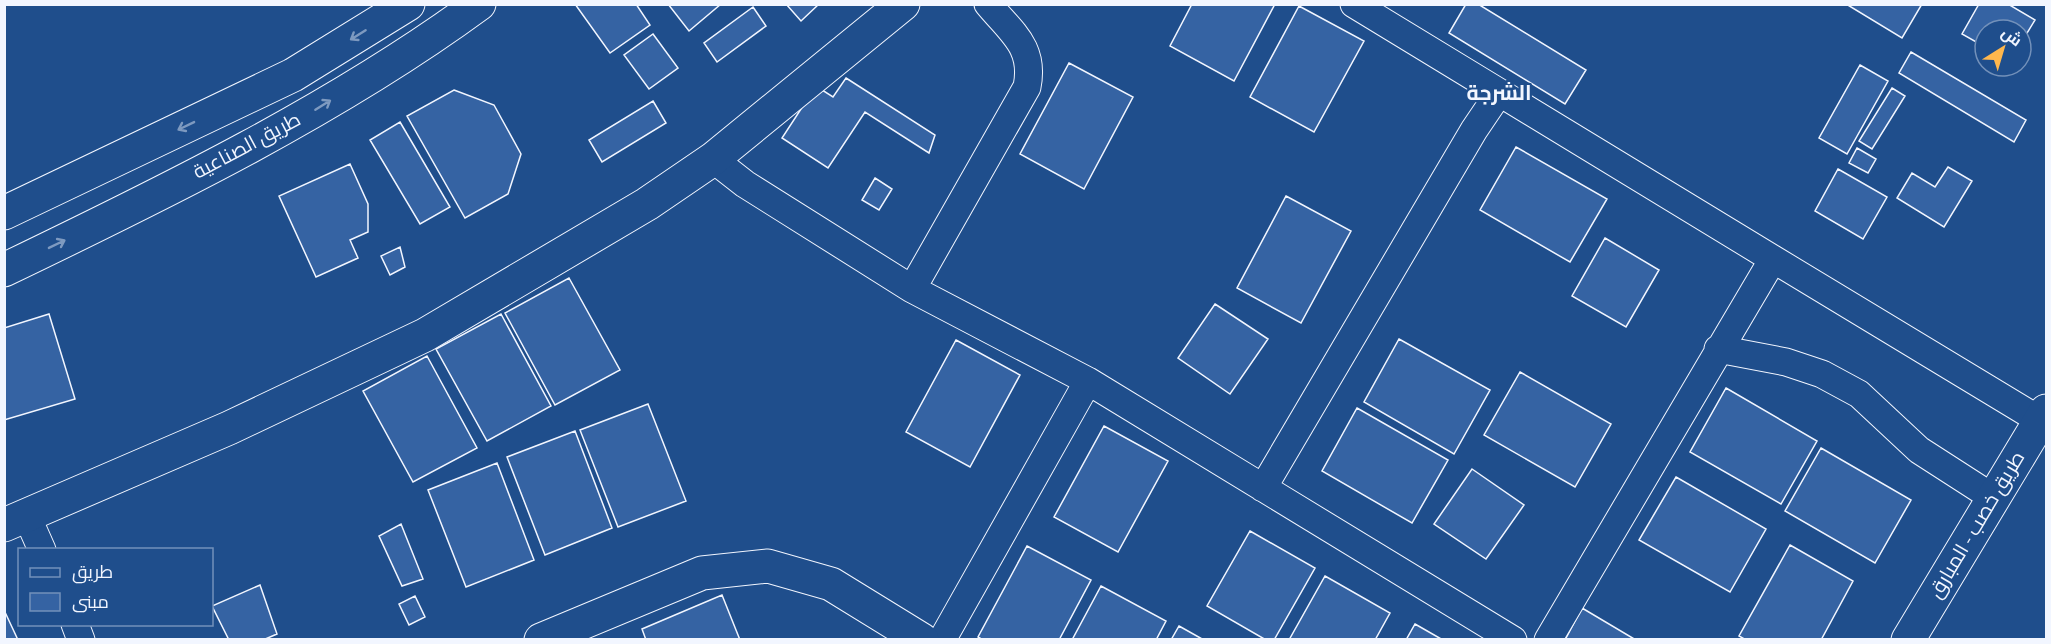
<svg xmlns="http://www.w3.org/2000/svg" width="2051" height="644" font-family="'Source Sans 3',Cairo,sans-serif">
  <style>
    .building { fill: #3563a3; stroke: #f2f6ff; stroke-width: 1.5 }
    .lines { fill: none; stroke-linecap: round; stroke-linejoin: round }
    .minor-casing { stroke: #f2f6ff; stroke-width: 29 }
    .tertiary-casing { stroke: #f2f6ff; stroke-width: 35 }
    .secondary-casing { stroke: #f2f6ff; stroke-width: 35 }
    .trunk-casing { stroke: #f2f6ff; stroke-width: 35 }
    .minor { stroke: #1f4e8c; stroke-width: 27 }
    .tertiary { stroke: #1f4e8c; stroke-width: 33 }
    .secondary { stroke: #1f4e8c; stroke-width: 33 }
    .trunk { stroke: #1f4e8c; stroke-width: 33 }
    .oneway { stroke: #7e9ac0 }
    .labels { text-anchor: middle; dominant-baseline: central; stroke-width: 4.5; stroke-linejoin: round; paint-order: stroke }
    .street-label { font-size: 20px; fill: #f2f6ff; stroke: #1f4e8c }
    .neighbourhood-label { font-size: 21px; font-weight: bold; fill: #f2f6ff; stroke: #1f4e8c }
  </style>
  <rect width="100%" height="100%" fill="#1f4e8c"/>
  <path class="building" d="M575,4H636L650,25L610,53Z
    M668,4H721L689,31Z
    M786,4H819L801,21Z
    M1192,4H1275L1234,81L1170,46Z
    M1466,4H1478L1586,70L1565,104L1449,33Z
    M1846,4H1922L1902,38Z
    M1979,4H2008L2035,20L2021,43V30H1985V47L1962,34Z
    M1299,6L1364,41L1314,132L1250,97Z
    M753,7L766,26L717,62L704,43Z
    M653,34L678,68L649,89L624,55Z
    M1911,52L2026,120L2014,142L1899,73Z
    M1069,63L1133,97L1084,189L1020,154Z
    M1860,65L1888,81L1847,154L1819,138Z
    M846,78L935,135L929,153L865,112L828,168L782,138L816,86L833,97Z
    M1892,88L1905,96L1872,149L1859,141Z
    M454,90L494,105L521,154L508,194L465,218L407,116Z
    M653,101L666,123L602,162L589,140Z
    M400,122L450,207L420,224L370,140Z
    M1516,147L1607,199L1570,262L1480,210Z
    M1857,148L1876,159L1868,173L1849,163Z
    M350,164L368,204V232L350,240L358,258L316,277L279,196Z
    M1948,167L1972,181L1944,227L1897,198L1912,173L1935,187Z
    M1838,169L1887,197L1863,239L1815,211Z
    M875,178L892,189L879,210L862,200Z
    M1286,196L1351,231L1301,323L1237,288Z
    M1605,238L1659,270L1626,327L1572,296Z
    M400,247L405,267L390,275L381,256Z
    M569,278L620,370L555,405L505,313Z
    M1215,304L1268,339L1230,394L1178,358Z
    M49,314L75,399L4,420V328Z
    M501,314L551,406L487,441L436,349Z
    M1399,339L1490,390L1454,454L1364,402Z
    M956,340L1020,375L970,467L906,432Z
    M427,356L477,448L413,482L363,391Z
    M1520,372L1611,424L1575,487L1484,435Z
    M1726,388L1817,441L1781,504L1690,452Z
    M648,404L686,501L618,527L580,430Z
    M1357,408L1448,460L1412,523L1322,471Z
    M1104,426L1168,461L1118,552L1054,517Z
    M575,431L612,528L545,555L507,457Z
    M1821,448L1911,500L1875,563L1785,511Z
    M497,463L534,560L466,587L428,490Z
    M1472,469L1524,505L1486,559L1434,524Z
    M1676,477L1766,529L1730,592L1639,540Z
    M401,524L423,579L402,586L379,536Z
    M1250,531L1315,568L1274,640H1266L1207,606Z
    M1790,545L1853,581L1821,640H1746L1739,636Z
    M1027,546L1091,580L1059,640H983L978,637Z
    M1325,576L1390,613L1375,640H1289Z
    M260,585L277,634L263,640H229L212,606Z
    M1101,586L1166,621L1156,640H1072Z
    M722,595L740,640H646L642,629Z
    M415,596L425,617L409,625L399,604Z
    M1582,608L1636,640H1565Z
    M4,610L18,640H4Z
    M1415,624L1443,640H1406Z
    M1179,626L1204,640H1171Z"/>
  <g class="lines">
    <defs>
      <path id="minor" d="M988,4C1012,33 1035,47 1027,87L912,289L1088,381L1513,640
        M1354,4L1773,259L1548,640
        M713,159L745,184L912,289
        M1773,259L2041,421
        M1718,349L1786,362L1822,374L1859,394L1919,450L1992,497
        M1263,488L1474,130L1499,93
        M27,516L42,550
        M75,624L81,640
        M942,640L1088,381"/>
      <path id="tertiary" d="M4,525L229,428L425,335L647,204L713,159L903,4
        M541,640L702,573L768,566L831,584L922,640"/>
      <path id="secondary" d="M1908,640L2046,411"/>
      <path id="trunk" d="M4,213L293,75L408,4
        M4,270C164,193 336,109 479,4"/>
    </defs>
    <use href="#minor" class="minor-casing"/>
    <use href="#tertiary" class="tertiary-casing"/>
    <use href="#secondary" class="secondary-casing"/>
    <use href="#trunk" class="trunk-casing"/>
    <use href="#minor" class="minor"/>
    <use href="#tertiary" class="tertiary"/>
    <use href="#secondary" class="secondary"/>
    <use href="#trunk" class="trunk"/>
  </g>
  <defs><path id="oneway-shaft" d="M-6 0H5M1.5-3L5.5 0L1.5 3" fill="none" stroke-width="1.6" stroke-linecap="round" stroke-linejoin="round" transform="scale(1.5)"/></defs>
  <g class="oneway">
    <use href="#oneway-shaft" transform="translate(358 35) rotate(148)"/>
    <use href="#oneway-shaft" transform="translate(323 105) rotate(-32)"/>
    <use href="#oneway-shaft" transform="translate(186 126) rotate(154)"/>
    <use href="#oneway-shaft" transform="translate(57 244) rotate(-26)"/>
  </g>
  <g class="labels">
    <g class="street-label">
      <text transform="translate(247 146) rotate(-28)">طريق الصناعية</text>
      <text transform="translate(1977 525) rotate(-59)">طريق خصب - المبارق</text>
    </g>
    <g class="neighbourhood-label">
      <text x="1499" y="93">الشرجة</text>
    </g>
  </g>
  <rect width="2051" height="644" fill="none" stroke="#f2f6ff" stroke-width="12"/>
  <rect x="18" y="548" width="195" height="78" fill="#1f4e8c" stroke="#7391ba" stroke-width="1.5"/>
  <rect x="30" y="568" width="30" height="9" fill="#1f4e8c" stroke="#7391ba" stroke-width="1.5"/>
  <text x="72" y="578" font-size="18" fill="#f2f6ff">طريق</text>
  <rect x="30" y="593" width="30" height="18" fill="#3563a3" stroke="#7391ba" stroke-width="1.5"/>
  <text x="72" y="608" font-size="18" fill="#f2f6ff">مبنى</text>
  <g transform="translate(2003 48) rotate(37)"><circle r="28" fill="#1f4e8c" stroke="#7391ba" stroke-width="1.5"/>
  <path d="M0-4.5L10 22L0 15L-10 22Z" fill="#ffb74d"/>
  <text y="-9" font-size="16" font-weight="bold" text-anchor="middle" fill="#f2f6ff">ش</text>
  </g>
</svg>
